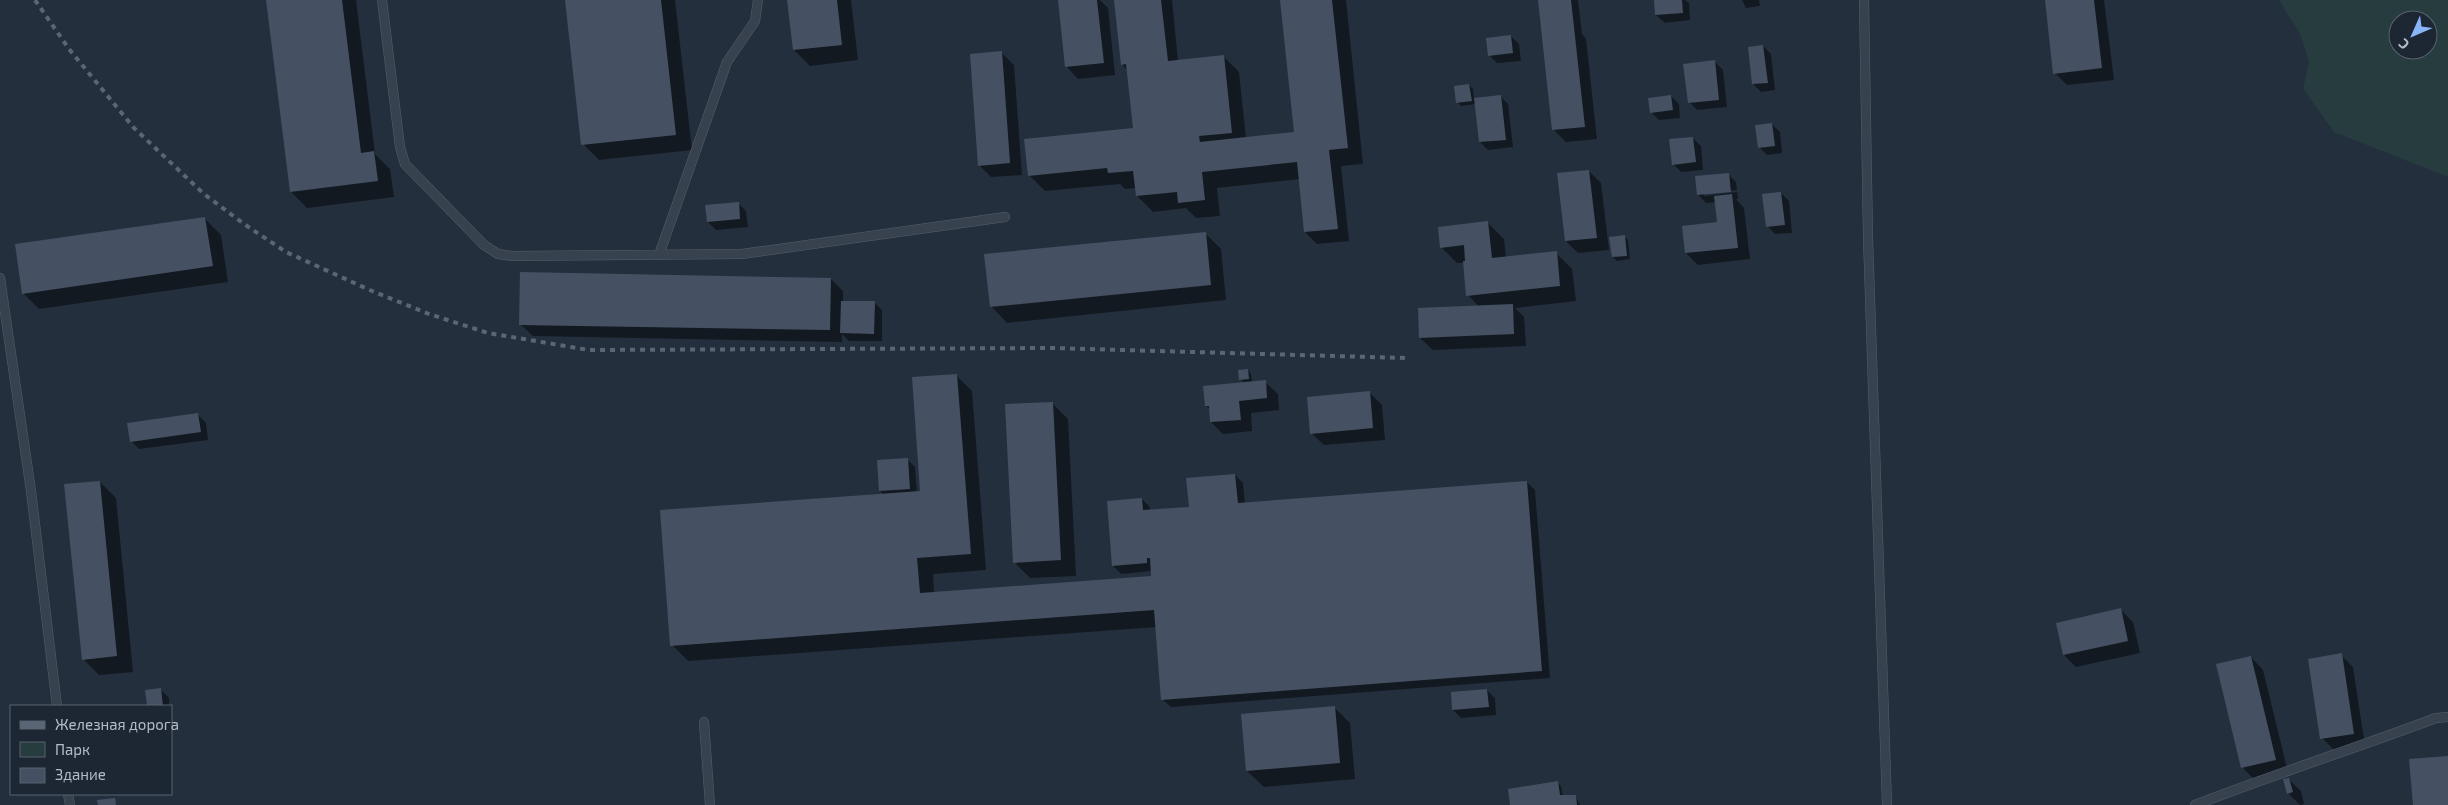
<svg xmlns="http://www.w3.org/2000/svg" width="2448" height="805" font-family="'Exo 2',sans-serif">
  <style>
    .green { fill: #263c3f; fill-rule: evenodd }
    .shadow { fill: #0007; fill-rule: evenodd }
    .building { fill: #455162 }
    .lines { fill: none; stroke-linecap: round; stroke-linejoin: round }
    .lane-casing { stroke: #565f6c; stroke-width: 10 }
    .lane { stroke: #38414e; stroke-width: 9 }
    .rail { stroke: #5a6575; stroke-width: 4; stroke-dasharray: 5 5; stroke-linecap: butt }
  </style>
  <rect width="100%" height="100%" fill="#242f3e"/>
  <path class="green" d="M2279,0H2448V177L2334,132L2303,89L2309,61L2300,34ZM2398,20H2428V50H2398Z"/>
  <path class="shadow" d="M267,0H356L375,154L390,169L394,197L307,208L291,192Z
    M567,0H675L692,150L599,160L583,144Z
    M788,0H851L858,60L810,66L794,50Z
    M1059,0H1100L1108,8L1115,75L1078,79L1066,66Z
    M1115,0H1172L1178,61L1223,56L1239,72L1246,138L1295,133L1281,0H1346L1363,164L1341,166L1349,241L1317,244L1305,232L1300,179L1217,188L1220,216L1196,218L1186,208L1153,212L1137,196L1136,188L1125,189L1120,184L1045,191L1029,175L1134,129L1128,71L1122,64Z
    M1539,0H1578L1582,34L1586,39L1597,139L1566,142L1554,130Z
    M1655,0H1685L1689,3L1690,20L1665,23L1656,15Z
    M1742,0H1759L1760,6L1746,8Z
    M2046,0H2104L2114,80L2067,85L2055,73Z
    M1511,36L1519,44L1521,61L1497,63L1489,55Z
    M1763,46L1771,54L1775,90L1761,92L1753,84Z
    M1002,53L1014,65L1022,175L991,177L979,165Z
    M1715,62L1723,70L1727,107L1697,110L1689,102Z
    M1469,85L1473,89L1474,99L1500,96L1508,104L1513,147L1488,150L1480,142L1476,104L1461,106L1457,102Z
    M1671,96L1679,104L1680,118L1659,120L1651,112Z
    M1772,124L1780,132L1782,153L1767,155L1759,147Z
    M1693,138L1701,146L1703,170L1681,172L1673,164Z
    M1589,171L1601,183L1609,250L1578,253L1566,241Z
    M1728,174L1736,182L1738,199H1736L1744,208L1750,259L1698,265L1686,253L1718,223L1716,202L1706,203L1698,195ZM1737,190V192L1704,196V193Z
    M1781,193L1789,201L1792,233L1775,234L1767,226Z
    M738,203L746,211L748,227L716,230L708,222Z
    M205,219L221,235L228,282L39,309L23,293Z
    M1488,223L1504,239L1506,258L1556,253L1572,269L1576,301L1515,308L1524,317L1526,346L1433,350L1420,338L1479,307L1468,295L1464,263H1457L1441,247Z
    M1205,233L1221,249L1226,300L1007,323L991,306Z
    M1624,236L1628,240L1630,259L1617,261L1613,257Z
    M831,279L843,291V302H874L882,310V341H849L842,334V342L533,336L520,324Z
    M1248,370L1251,374L1252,383L1265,382L1278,394L1279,410L1251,413L1252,431L1223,434L1211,422L1210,409L1206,406L1245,383L1240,379Z
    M956,375L972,391L986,570L933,574L934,593L1153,577L1152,571L1121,574L1113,566L1142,499L1150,507V511L1190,508L1235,475L1243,483L1245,504L1527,482L1535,490L1550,678L1171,707L1162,699L1157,627L688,661L672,645L884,495L880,491L907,459L915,467L917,493L921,492Z
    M1370,393L1382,405L1385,440L1324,445L1311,433Z
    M1052,403L1068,419L1076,576L1030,578L1014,562Z
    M198,415L206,423L208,440L139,449L131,441Z
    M100,482L116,498L133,672L99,675L83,659Z
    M2121,610L2133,622L2140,653L2076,667L2064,655L2057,624Z
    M2341,655L2353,667L2365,746L2334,750L2322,738Z
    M2251,657L2263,670L2288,772L2255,780L2243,768L2218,665Z
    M161,690L169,698V706H148L147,691Z
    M1487,690L1495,698L1496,715L1461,718L1453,710Z
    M1334,707L1350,723L1355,779L1264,787L1247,771Z
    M2288,779L2301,791L2304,804L2300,805L2288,793Z
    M1557,782L1561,786L1563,796L1576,797L1580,805H1512Z"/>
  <path class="building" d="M266,0H342L361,153L374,151L378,181L290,192Z
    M565,0H661L676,135L581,145Z
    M787,0H837L842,45L793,50Z
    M1058,0H1097L1104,63L1065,67Z
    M1114,0H1161L1168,61L1224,55L1232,133L1199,136L1200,142L1294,132L1280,0H1332L1348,148L1329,150L1338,229L1304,232L1297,162L1202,172L1205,200L1178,203L1177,192L1136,196L1133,171L1108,173L1107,168L1028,176L1024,139L1133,128L1126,64L1121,65Z
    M1538,0H1571L1585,127L1552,130Z
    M1654,0H1682L1683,13L1655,15Z
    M2045,0H2094L2102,68L2053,74Z
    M1511,35L1513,53L1488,56L1486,38Z
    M1763,45L1768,83L1752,84L1748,47Z
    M1002,51L1010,163L978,166L970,54Z
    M1715,60L1719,100L1688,103L1683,64Z
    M1469,84L1472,101L1456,103L1454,86Z
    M1501,95L1506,140L1479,142L1474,98Z
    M1671,95L1673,110L1650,113L1648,98Z
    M1772,123L1775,146L1758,148L1755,125Z
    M1693,137L1696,162L1672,165L1669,139Z
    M1589,170L1597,238L1565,241L1557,173Z
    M1729,173L1731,192L1697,195L1695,176Z
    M1781,192L1785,225L1766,227L1762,194Z
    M1732,194L1738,248L1685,253L1682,226L1717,222L1714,196Z
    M739,202L740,219L707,222L705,205Z
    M205,217L213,266L22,294L15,244Z
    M1488,221L1492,258L1557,251L1560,286L1466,296L1463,261H1465L1464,245L1440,248L1438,227Z
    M1206,232L1211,285L990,307L984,254Z
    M1625,235L1627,256L1612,257L1609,237Z
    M520,272L831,278L830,330L519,325Z
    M841,301H875L874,334L840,333Z
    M1513,304L1514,334L1419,338L1418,308Z
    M1248,369L1249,379L1239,380L1238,370Z
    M957,374L971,554L917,558L920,593L1151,576L1150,558H1147V563L1112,566L1107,501L1142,498L1143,510L1189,507L1186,478L1235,474L1238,503L1527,481L1542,671L1161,700L1154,610L670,646L660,510L920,491L912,377Z
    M1266,380L1267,398L1239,401L1241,420L1210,422L1209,406H1205L1203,386Z
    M1370,391L1373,428L1310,434L1307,397Z
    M1053,402L1061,560L1013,563L1005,404Z
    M198,413L201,432L130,442L127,423Z
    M908,458L910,489L879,491L877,460Z
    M100,481L117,656L82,660L64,484Z
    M2121,608L2128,641L2063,655L2056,623Z
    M2342,653L2354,734L2320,739L2308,659Z
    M2251,656L2276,760L2241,768L2216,664Z
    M161,688L163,706H147L145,690Z
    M1487,689L1489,707L1452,710L1451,692Z
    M1335,706L1340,763L1246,771L1241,714Z
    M2448,756V805H2413L2409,759Z
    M2289,778L2293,792L2287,794L2283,779Z
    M1558,781L1560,795H1576L1577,805H1510L1508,789Z
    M115,798L116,805H98L97,800Z"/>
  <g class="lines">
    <defs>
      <path id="lane" d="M382,0L400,147L405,164L484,245L498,254L512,256L742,254L1005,217
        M1864,0L1868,238L1887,805
        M659,255L727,62L755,21L758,0
        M0,278L31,491L57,706
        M704,722L710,805
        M68,794L70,805
        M2195,805C2275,774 2356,748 2436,718L2448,717"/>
    </defs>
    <use href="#lane" class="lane-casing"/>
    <use href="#lane" class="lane"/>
    <path class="rail" d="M35,0L69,49L134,128L204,194L244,224L286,252L372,291L429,314L488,333L589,350L1052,348L1405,358"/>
  </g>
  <rect x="10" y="705" width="162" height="90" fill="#1d2633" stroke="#59626f"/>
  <rect x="20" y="721" width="25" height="8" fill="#5a6575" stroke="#59626f"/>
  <text x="55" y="730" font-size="15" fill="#b4bcc9">Железная дорога</text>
  <rect x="20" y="742" width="25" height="15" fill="#263c3f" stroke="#59626f"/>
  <text x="55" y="755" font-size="15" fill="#b4bcc9">Парк</text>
  <rect x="20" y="768" width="25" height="15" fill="#455162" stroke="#59626f"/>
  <text x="55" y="780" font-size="15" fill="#b4bcc9">Здание</text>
  <g transform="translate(2413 35) rotate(225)"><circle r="24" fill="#1d2633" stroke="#59626f"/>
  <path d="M0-4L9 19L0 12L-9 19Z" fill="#8ab4f8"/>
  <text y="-8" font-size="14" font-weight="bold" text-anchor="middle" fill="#b4bcc9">С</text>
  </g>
</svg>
